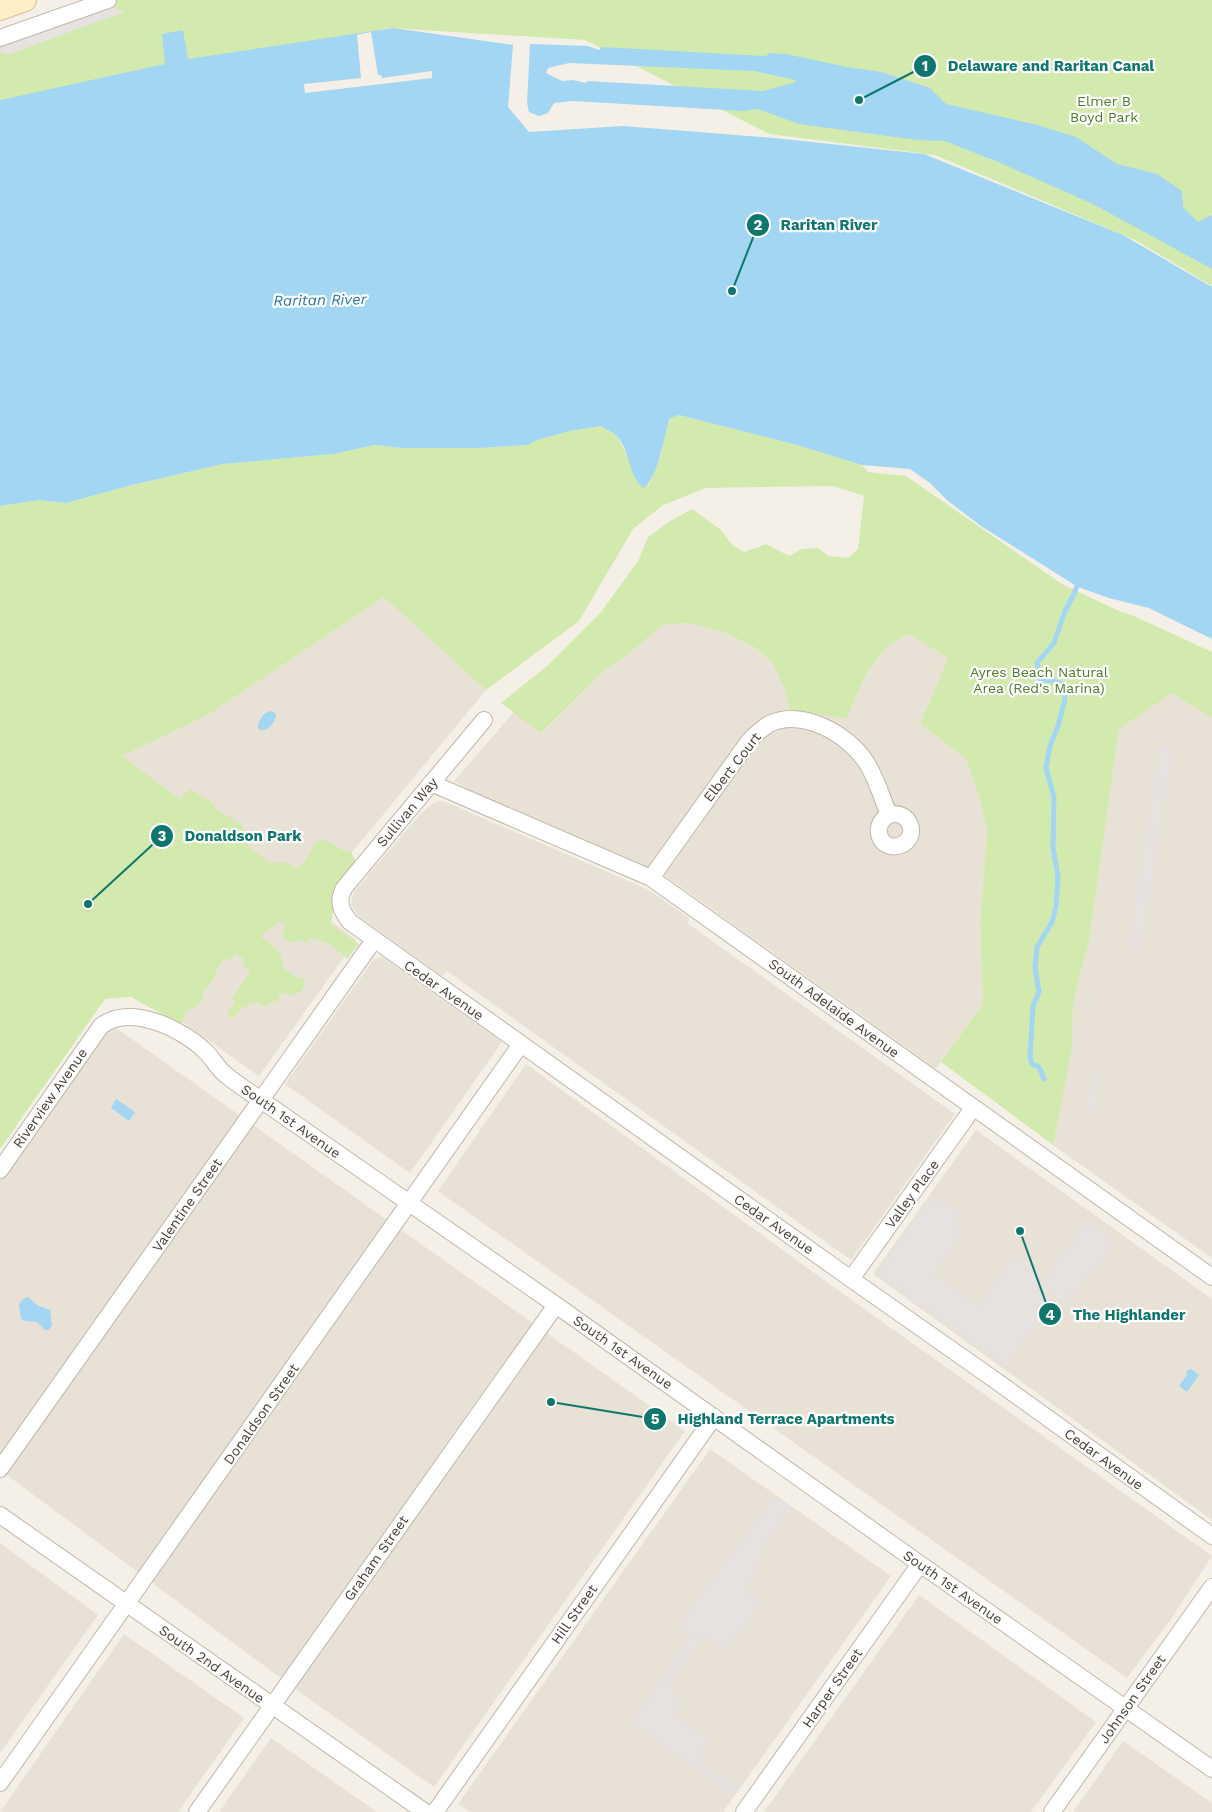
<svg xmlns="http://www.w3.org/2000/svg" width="1212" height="1812" font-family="'Work Sans',sans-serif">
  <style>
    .residential { fill: #e8e1d5 }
    .green { fill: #d3eaaf }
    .parking { fill: #e5e2df }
    .water { fill: #a2d6f3; fill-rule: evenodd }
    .pier { fill: #f4f0e7 }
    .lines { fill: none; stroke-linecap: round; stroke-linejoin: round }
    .stream { stroke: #a2d6f3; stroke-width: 5 }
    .street-casing { stroke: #c0b7a9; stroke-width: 18 }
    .secondary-casing { stroke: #d6c196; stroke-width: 24 }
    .street { stroke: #fff; stroke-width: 16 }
    .secondary { stroke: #ffeec6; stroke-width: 22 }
    .labels { text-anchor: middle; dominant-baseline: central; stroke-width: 4.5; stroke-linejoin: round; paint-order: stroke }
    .park-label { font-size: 14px; fill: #4c7c27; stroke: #fff }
    .street-label { font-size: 14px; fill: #484036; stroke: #fff }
    .water-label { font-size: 15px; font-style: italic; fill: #2878a7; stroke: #fff }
    .leader { fill: none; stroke: #0f766e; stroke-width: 2 }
    .callout-dot { fill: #0f766e; stroke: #fff; stroke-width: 2 }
    .mark-label { font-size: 15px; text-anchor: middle; font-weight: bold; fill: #fff }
    .callout-label { font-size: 15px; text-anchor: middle; font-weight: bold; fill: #0f766e; stroke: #fff; stroke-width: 4.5; stroke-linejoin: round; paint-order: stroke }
  </style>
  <rect width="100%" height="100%" fill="#f4f0e7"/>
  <path class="residential" d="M385,596L486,690L315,897L121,756L208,715Z
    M689,623L724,632L756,648L773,664L786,692L789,709L846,719L866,674L886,647L908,634L948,658L920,724L966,759L980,799L987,831L980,924L983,1004L936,1069L677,884L637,862L489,800L454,781L514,712L542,733L606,669L629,654L662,625Z
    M1172,692L1212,718V1258L1053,1145L1070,1053L1073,1009L1079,977L1089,942L1119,729Z
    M443,801L649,890L689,918L687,923L955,1114L851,1260L447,971L442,976L358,916L351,904L354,892L421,813L435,802Z
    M249,919H328L356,940L259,1076L139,991Z
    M380,957L384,958L502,1042L410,1173L285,1084L374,959Z
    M102,1018L685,1431L434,1787L301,1693L0,1470V1172Z
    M526,1064L853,1301L1212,1556L1171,1619L1127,1678L438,1191Z
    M976,1130L1212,1299V1520L873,1274Z
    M710,1449L891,1576L723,1812H470L458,1804Z
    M0,1543L98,1615L0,1753Z
    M919,1595L1096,1722L1031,1812H764Z
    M124,1634L244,1718L178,1812H0Z
    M271,1738L377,1812H219Z
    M1123,1741L1212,1803V1812H1073Z"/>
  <path class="green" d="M85,0H1212V286L1137,241L935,155L769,134L585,40L389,28L0,110V30Z
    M679,415L797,445L862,465L868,472L906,476L1062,584L1119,611L1134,616L1212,652V718L1172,693L1119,729L1089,942L1079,977L1073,1009L1071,1053L1053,1145L941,1062L983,1004L980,925L987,831L980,799L966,759L920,724L948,658L908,634L886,647L866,674L846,719L789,709L786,692L773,664L756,648L724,632L689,623L662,625L629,654L606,669L541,733L501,703L547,666L601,612L638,561L648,537L670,521L692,509L721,530L732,545L744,552L766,544L789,556L802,549L818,548L829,556L848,558L858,549L864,496L833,486L706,488L663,505L633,529L579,621L486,690L384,597L208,715L122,756L180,799L190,789L210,801L216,809L238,822L243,827L245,837L249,847L273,865L275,862H284L298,869L304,863L316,842L324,839L342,850L351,852L358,866L336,896L331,924L359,944L347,959C338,949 323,938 309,939L306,943L298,939L294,944L283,937L285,926L283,922H279L261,936L262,938C272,942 275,950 282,957L281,961L284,965L283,968L298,979L300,977L304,979L305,982L302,991L292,996L283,992L279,995V999L265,1006L256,1002L250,1003L247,1007L244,1006L232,1019L227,1014L235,1002L232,998L251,971L242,965L244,959L235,954L231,960L224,958L217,969L216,975L204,991L203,998L195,1008L189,1009L185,1013V1018L181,1025L131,997L105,999L0,1149V506L39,500L66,503L132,485L223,464L333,454L375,445L402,448H481L527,445L536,440L570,431L602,426L618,437L628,458L649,485L661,455L665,434L671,417Z"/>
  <path class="parking" d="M108,4L124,12L7,55L0,52V43Z
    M1159,746L1173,749L1141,950L1129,948Z
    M1091,1071L1103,1072L1097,1111L1086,1110Z
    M934,1194L961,1214L954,1224L965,1231L935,1274L978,1305L1015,1254L1044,1275L1035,1286L1054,1300L1006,1366L877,1273Z
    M1087,1220L1113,1239L1107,1248L1109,1250L1075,1296L1071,1294L1065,1303L1040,1285Z
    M774,1496L792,1509L765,1544L757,1569L744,1588L763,1601L726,1651L705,1636L673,1680L671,1685L673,1691L685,1700L674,1714L711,1742L702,1754V1760L706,1765L739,1787L732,1796L630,1722L690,1637L676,1628Z"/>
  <path class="water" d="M393,28L513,45L508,107L529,132L623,126L774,138L924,154L1123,235L1212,287V639L1149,608L1109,598L1078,587L981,526L948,501L930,483L910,469L862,465L797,445L679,415L670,418C664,435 658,480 643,488C629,476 630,452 618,437C614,433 606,429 601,426L570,431L537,440L527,445L481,448H402L375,445L333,454L223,464L132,485L66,503L39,500L0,506V100L165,64L162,34L183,30L188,59Z
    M530,44L588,46L599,50L602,47L766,56L769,53L786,54L847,67L881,72L930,88L946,104L1037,125L1076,137L1117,164L1157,174L1182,191L1183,207L1198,222L1212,215V269L1093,204L998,162L945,141L917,140L799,124L758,109L743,111L573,101L554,103L548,113L539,116L529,112L527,103ZM569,63L754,71L795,80L796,82L763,91L588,81L586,83L573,80L562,81L546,73L548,68Z
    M271,711L276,714C276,722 268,732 260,730L258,727C258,720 264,712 271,711Z
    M116,1099L135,1112L129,1121L111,1108Z
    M28,1297L37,1305L50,1310L52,1325L49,1330H45L37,1322L26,1321L21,1319L19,1304L23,1299Z
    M1191,1369L1199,1375L1187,1392L1179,1386L1187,1375L1186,1371Z"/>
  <path class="pier" d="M371,32L378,75H381L382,78L432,71V78L305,93L304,84L361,78L357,35Z"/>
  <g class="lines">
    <path class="stream" d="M1044,1079L1039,1067L1032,1064L1030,1057L1033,1006L1039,992L1035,968L1037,947L1052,922L1056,907L1058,877L1053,847L1054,797L1046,768L1050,746L1058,726L1065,699L1063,684L1053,681L1040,680L1037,663L1054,643L1065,611L1074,594L1079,580"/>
    <defs>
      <path id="street" d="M0,38L108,0
        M484,720L344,888C337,901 341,911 350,922L851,1279L992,1378L1212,1536
        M431,783L651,878L1212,1277
        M651,878L749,741C755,735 761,729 769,724C802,708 848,734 866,762C876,777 882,798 889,815C869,826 881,853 901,845C920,837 910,809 889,815
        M0,1170L101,1026C130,1003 183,1029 206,1052C213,1059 218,1069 226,1075C237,1084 249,1092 261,1100L556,1305L920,1564L1212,1769
        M851,1279L973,1108
        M0,1469L374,940
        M0,1515L425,1812
        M0,1783L521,1044
        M197,1812L556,1305
        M435,1812L714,1417
        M744,1812L920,1564
        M1052,1812L1212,1587"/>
      <path id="secondary" d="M0,9L25,0"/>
    </defs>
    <use href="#street" class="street-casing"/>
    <use href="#secondary" class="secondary-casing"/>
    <use href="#street" class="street"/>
    <use href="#secondary" class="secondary"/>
  </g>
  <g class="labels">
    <g class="park-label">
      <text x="1104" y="101">Elmer B<tspan x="1104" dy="16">Boyd Park</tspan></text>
      <text x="1039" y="672">Ayres Beach Natural<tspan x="1039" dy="16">Area (Red's Marina)</tspan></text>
    </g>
    <g class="street-label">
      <text transform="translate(732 767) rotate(-52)">Elbert Court</text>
      <text transform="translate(407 812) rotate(-50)">Sullivan Way</text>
      <text transform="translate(444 990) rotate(35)">Cedar Avenue</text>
      <text transform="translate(834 1008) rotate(36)">South Adelaide Avenue</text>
      <text transform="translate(50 1098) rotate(-55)">Riverview Avenue</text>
      <text transform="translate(291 1121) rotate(35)">South 1st Avenue</text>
      <text transform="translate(912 1194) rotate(-54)">Valley Place</text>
      <text transform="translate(187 1205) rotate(-55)">Valentine Street</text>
      <text transform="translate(774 1224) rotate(35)">Cedar Avenue</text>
      <text transform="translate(623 1352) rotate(35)">South 1st Avenue</text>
      <text transform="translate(261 1414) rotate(-55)">Donaldson Street</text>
      <text transform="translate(1104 1459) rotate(36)">Cedar Avenue</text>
      <text transform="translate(376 1558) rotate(-55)">Graham Street</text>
      <text transform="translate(953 1587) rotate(35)">South 1st Avenue</text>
      <text transform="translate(574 1614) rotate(-55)">Hill Street</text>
      <text transform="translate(212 1664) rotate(35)">South 2nd Avenue</text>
      <text transform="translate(832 1688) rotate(-55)">Harper Street</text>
      <text transform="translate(1132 1699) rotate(-55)">Johnson Street</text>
    </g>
    <g class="water-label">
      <text transform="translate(320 300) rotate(-1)">Raritan River</text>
    </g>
  </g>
  <path class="leader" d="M859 100L925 66M732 291L758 225M88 904L162 836M1020 1231L1050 1314M551 1402L655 1419"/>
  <g class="callout-dot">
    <circle cx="859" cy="100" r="5"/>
    <circle cx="732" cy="291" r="5"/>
    <circle cx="88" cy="904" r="5"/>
    <circle cx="1020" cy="1231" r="5"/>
    <circle cx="551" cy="1402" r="5"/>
    <circle cx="925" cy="66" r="12"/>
    <circle cx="758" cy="225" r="12"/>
    <circle cx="162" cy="836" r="12"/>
    <circle cx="1050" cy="1314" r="12"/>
    <circle cx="655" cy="1419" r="12"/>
  </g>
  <g class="mark-label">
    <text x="925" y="71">1</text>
    <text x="758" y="230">2</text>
    <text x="162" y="841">3</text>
    <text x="1050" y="1320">4</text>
    <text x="655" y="1424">5</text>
  </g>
  <g class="callout-label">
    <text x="1051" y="71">Delaware and Raritan Canal</text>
    <text x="829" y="230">Raritan River</text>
    <text x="243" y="841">Donaldson Park</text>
    <text x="1129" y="1320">The Highlander</text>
    <text x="786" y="1424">Highland Terrace Apartments</text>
  </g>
</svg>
